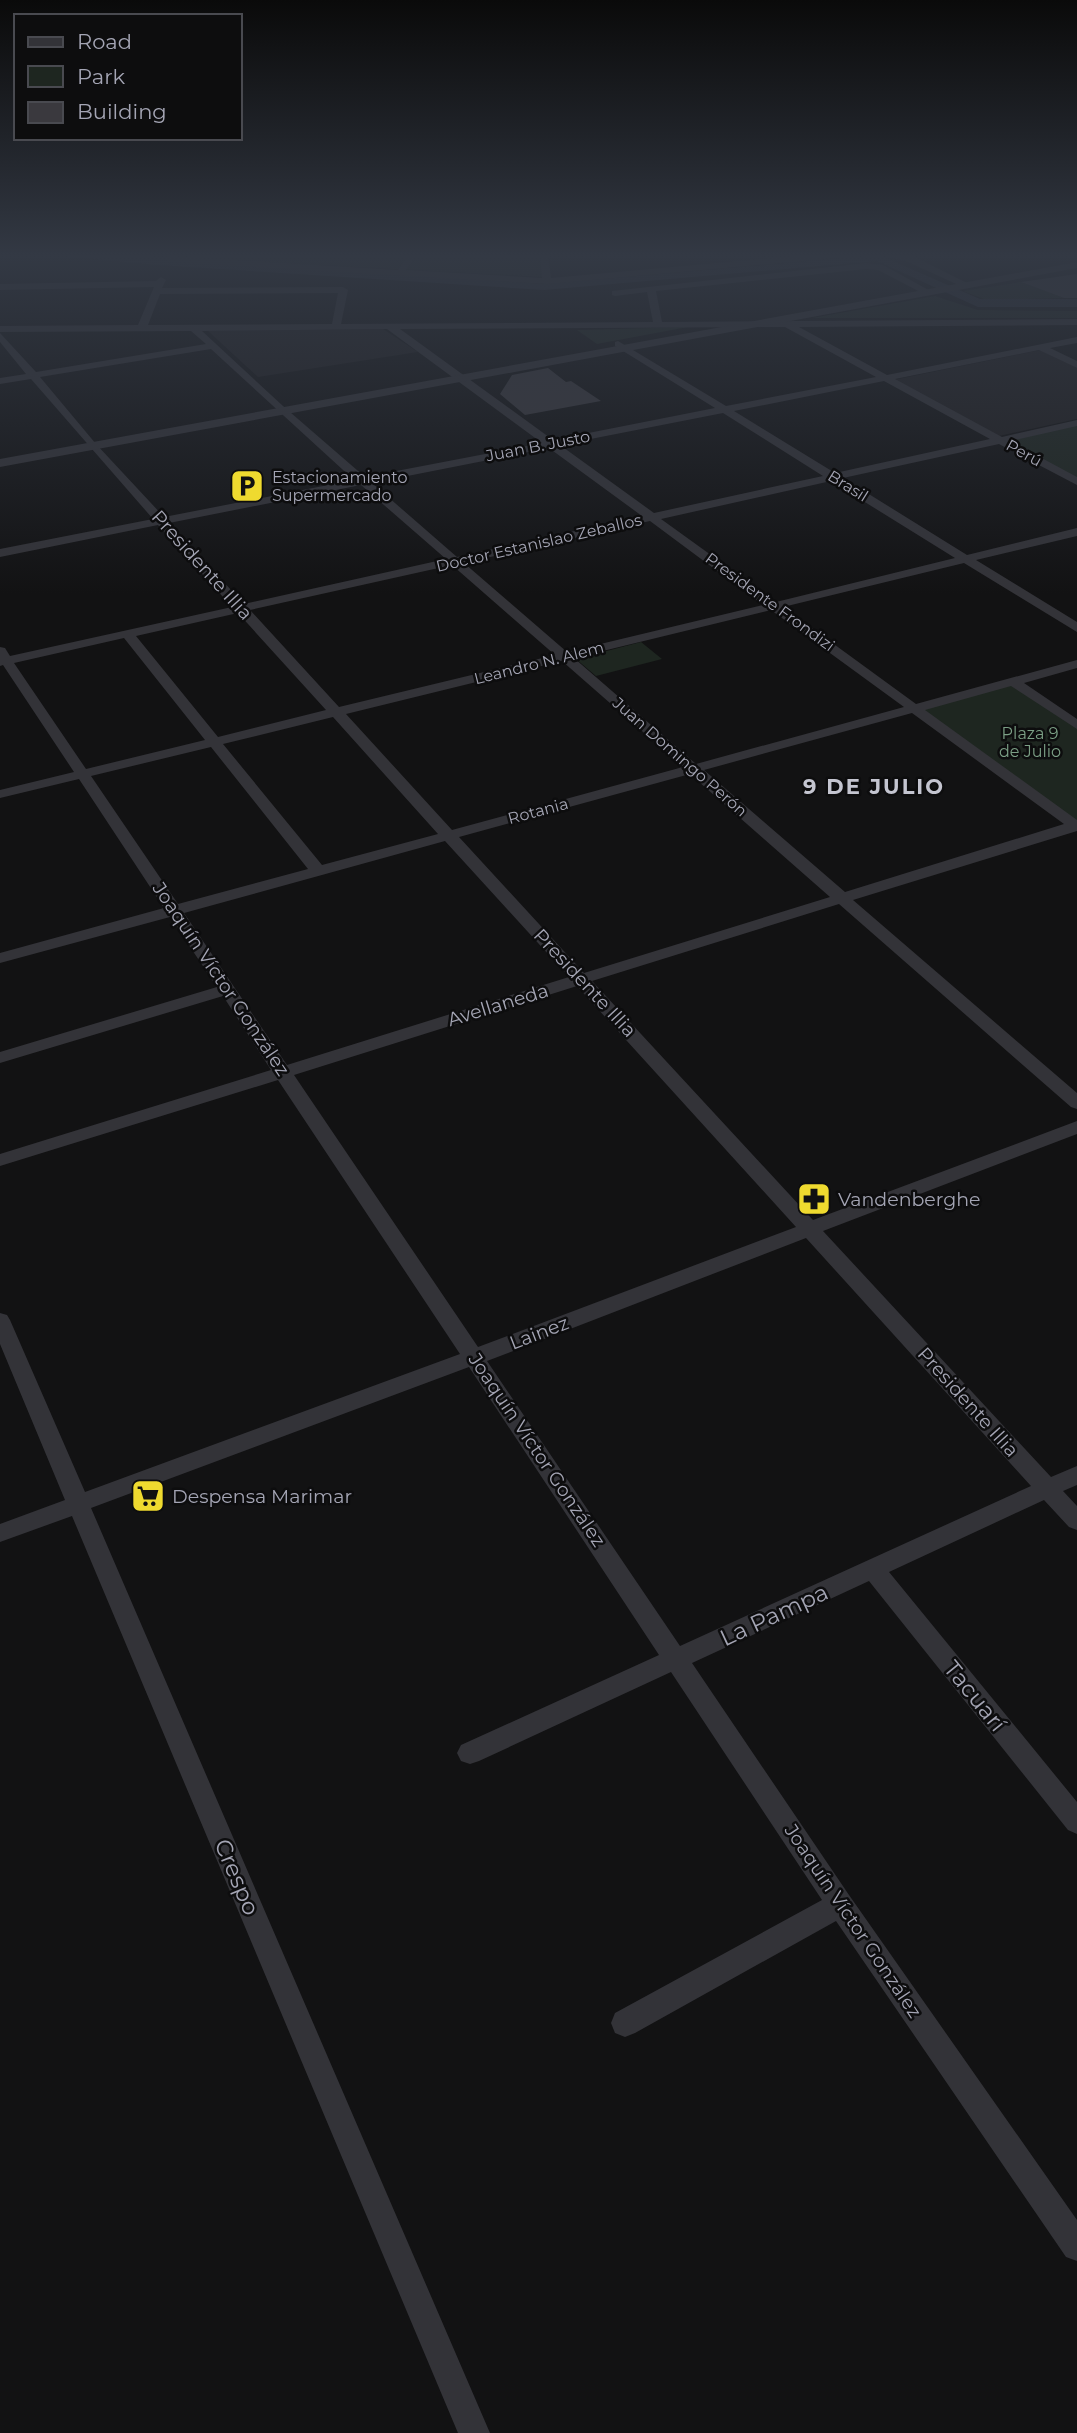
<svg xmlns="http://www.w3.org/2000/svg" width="1077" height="2433" font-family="Montserrat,sans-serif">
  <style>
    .built { fill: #1f1e20 }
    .green { fill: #1e2620 }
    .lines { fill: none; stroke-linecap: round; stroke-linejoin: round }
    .canal { fill: #292d37; fill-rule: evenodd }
    .building { fill: #3a393e }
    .minor { fill: #333338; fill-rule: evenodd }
    .tertiary { fill: #333338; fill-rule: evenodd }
    .labels { text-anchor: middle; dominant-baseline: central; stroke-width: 5; stroke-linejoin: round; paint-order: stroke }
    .far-street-label { font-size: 16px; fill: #a4a5b4; stroke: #0d0d0e }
    .far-poi-label { font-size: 16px; fill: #a4a5b4; stroke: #0d0d0e; text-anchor: start }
    .far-park-label { font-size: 16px; fill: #7b9f85; stroke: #0d0d0e }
    .street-label { font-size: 19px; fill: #a4a5b4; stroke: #0d0d0e }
    .poi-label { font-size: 19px; fill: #a4a5b4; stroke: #0d0d0e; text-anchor: start }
    .far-district-label { font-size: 21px; font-weight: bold; letter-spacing: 2px; fill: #c4c5d0; stroke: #0d0d0e }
    .near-street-label { font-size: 23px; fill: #a4a5b4; stroke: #0d0d0e }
  </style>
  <rect width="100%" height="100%" fill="#121213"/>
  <path class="built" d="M383,329L418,352L258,377L208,331Z
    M1040,350L1077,368V419L999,436L893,380Z"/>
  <path class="green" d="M192,253H541L543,277L190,258Z
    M1021,282L1064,298L986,300L963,291Z
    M935,296L978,310L1077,311V318H812Z
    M688,327L597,344L577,330Z
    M1077,423V482L1000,440Z
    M641,642L662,659L596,676L576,659Z
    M1012,681L1077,725V825L914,708Z"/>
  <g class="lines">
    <path class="canal" d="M58,253H99L544,284L879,255L980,299H1077V307H978L877,261L544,290L158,265L64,256Z"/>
  </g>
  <path class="building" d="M1077,274V298H1064L1021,282Z
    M548,368L566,382L571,381L601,401L525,415L500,394L512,375Z"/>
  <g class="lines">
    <path class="minor" d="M410,253H418L406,270L542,278L540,253H548L551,278L828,253H862L858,256L547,284L170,262L166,259L170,256L398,270Z
      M872,253H907L973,286L965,288L906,261Z
      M866,263L883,265L934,293L926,295L878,270L866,269L656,291L662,322L1077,319V325L799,327L887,375L1077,337V343L1050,348L1077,361V368L1039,350L895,379L1002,437L1077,420V426L1010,441L1077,477V485L999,444L843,478L967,555L1077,528V536L976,560L1077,622V632L964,563L783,607L916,704L1077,660V668L1024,683L1077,719V729L1011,686L925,710L1077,820V831L853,900L1077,1093V1109L1071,1107L839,904L592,981L813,1220L1077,1121V1134L823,1231L1051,1477L1077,1466V1485L1063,1491L1077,1506V1530L1069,1527L1044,1500L889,1572L1077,1802V1834L1068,1830L869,1581L692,1663L849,1895L1077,2220V2261L1066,2257L836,1921L635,2033L625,2037L615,2033L611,2023L615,2013L822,1900L671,1672L479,1761L470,1764L461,1761L457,1753L461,1745L659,1655L469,1367L91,1508L490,2433H458L72,1516L0,1542V1524L65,1500L0,1344V1313L7,1315L10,1320L85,1492L460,1354L278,1080L0,1166V1154L271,1070L223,996L0,1063V1052L217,987L170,917L0,963V953L164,908L79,779L0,798V790L74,772L3,665L0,666V647L5,648L10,656L232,607L158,525L0,557V549L153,519L31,379L0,384V378L26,374L0,342V333L36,372L206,344L191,331L0,332V326L138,325L154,287L0,290V284L156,281L161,277L166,280L162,288L343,287L348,290L341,324L653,322L647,292L615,296L612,295V291ZM338,293L332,324L148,325L160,294ZM785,327L876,377L726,406L618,341L615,342V346L715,408L553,440L400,329ZM387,329L542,443L365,477L283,406L202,331ZM211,349L354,480L164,517L96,444L40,377ZM884,381L990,439L835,473L734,411ZM723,413L823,476L654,513L560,445ZM549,448L642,516L457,557L372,483ZM831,481L955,558L776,602L661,519ZM361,485L446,559L244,604L169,523ZM650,521L763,605L567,652L464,563ZM452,565L555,655L339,707L250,610ZM771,610L904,707L696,764L574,658ZM238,613L326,710L218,737L136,636ZM124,638L205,740L86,769L14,663ZM562,661L683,767L452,830L346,714ZM912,713L1064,824L845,892L704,770ZM333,717L438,834L322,865L223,744ZM211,747L308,869L178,904L91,776ZM690,774L830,897L584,973L459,837ZM445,841L569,977L287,1065L184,913ZM577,986L796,1227L478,1347L294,1075ZM806,1238L1031,1486L680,1646L487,1361Z"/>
    <path class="tertiary" d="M1077,262V268L0,467V459Z"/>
  </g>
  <linearGradient id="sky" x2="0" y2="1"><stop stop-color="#0a0a0a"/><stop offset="0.43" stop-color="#333944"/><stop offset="1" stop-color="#333944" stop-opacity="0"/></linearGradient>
  <rect width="1077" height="594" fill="url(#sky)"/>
  <defs>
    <symbol id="parking-square" viewBox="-11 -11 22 22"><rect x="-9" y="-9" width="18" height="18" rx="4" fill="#efda2f" stroke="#0d0d0e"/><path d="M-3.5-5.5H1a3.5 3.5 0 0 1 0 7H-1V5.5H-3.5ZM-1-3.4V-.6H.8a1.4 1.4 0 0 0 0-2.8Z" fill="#111"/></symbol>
    <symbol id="pharmacy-square" viewBox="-11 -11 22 22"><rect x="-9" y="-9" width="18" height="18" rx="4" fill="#efda2f" stroke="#0d0d0e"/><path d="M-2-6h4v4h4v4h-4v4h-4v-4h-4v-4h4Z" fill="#111"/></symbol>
    <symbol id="supermarket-square" viewBox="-11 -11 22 22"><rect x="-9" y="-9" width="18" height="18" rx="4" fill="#efda2f" stroke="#0d0d0e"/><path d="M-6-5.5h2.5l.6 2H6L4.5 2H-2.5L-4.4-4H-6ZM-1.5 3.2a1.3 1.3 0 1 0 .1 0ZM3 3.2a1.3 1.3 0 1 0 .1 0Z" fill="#111"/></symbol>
  </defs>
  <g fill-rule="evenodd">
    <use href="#parking-square" x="228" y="467" width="38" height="38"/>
    <use href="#pharmacy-square" x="795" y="1180" width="38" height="38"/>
    <use href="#supermarket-square" x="129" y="1477" width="38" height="38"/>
  </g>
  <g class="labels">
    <g class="far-street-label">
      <text transform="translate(538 446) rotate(-11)">Juan B. Justo</text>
      <text transform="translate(1024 453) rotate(29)">Perú</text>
      <text transform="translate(848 486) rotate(32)">Brasil</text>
      <text transform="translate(539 543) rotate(-13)">Doctor Estanislao Zeballos</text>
      <text transform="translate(770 602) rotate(36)">Presidente Frondizi</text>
      <text transform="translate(539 663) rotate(-14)">Leandro N. Alem</text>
      <text transform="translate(680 757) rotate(41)">Juan Domingo Perón</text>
      <text transform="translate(538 811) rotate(-15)">Rotania</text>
    </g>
    <g class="far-poi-label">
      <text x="272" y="477">Estacionamiento<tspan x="272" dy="18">Supermercado</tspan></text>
    </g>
    <g class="far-park-label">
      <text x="1030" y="733">Plaza 9<tspan x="1030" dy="18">de Julio</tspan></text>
    </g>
    <g class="street-label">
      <text transform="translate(202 565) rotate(48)">Presidente Illia</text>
      <text transform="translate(221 979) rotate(56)">Joaquín Víctor González</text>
      <text transform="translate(585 983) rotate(47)">Presidente Illia</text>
      <text transform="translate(498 1005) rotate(-17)">Avellaneda</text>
      <text transform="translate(539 1333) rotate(-21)">Lainez</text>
      <text transform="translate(968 1402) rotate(48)">Presidente Illia</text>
      <text transform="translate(537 1450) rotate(56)">Joaquín Víctor González</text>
      <text transform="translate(853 1921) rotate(56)">Joaquín Víctor González</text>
    </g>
    <g class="poi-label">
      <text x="838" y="1199">Vandenberghe</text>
      <text x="172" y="1496">Despensa Marimar</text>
    </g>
    <g class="far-district-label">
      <text x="874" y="786">9 DE JULIO</text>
    </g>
    <g class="near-street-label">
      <text transform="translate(774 1615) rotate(-25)">La Pampa</text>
      <text transform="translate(975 1696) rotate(51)">Tacuarí</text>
      <text transform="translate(237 1877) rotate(67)">Crespo</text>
    </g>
  </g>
  <rect x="14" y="14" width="228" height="126" fill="#0d0d0e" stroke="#494a50" stroke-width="2"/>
  <rect x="28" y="37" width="35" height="10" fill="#333338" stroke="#494a50" stroke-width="2"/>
  <text x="77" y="49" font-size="21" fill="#a4a5b4">Road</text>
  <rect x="28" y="66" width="35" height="21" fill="#1e2620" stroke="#494a50" stroke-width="2"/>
  <text x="77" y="84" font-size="21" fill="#a4a5b4">Park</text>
  <rect x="28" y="102" width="35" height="21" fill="#3a393e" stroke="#494a50" stroke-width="2"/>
  <text x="77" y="119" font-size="21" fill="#a4a5b4">Building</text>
</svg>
